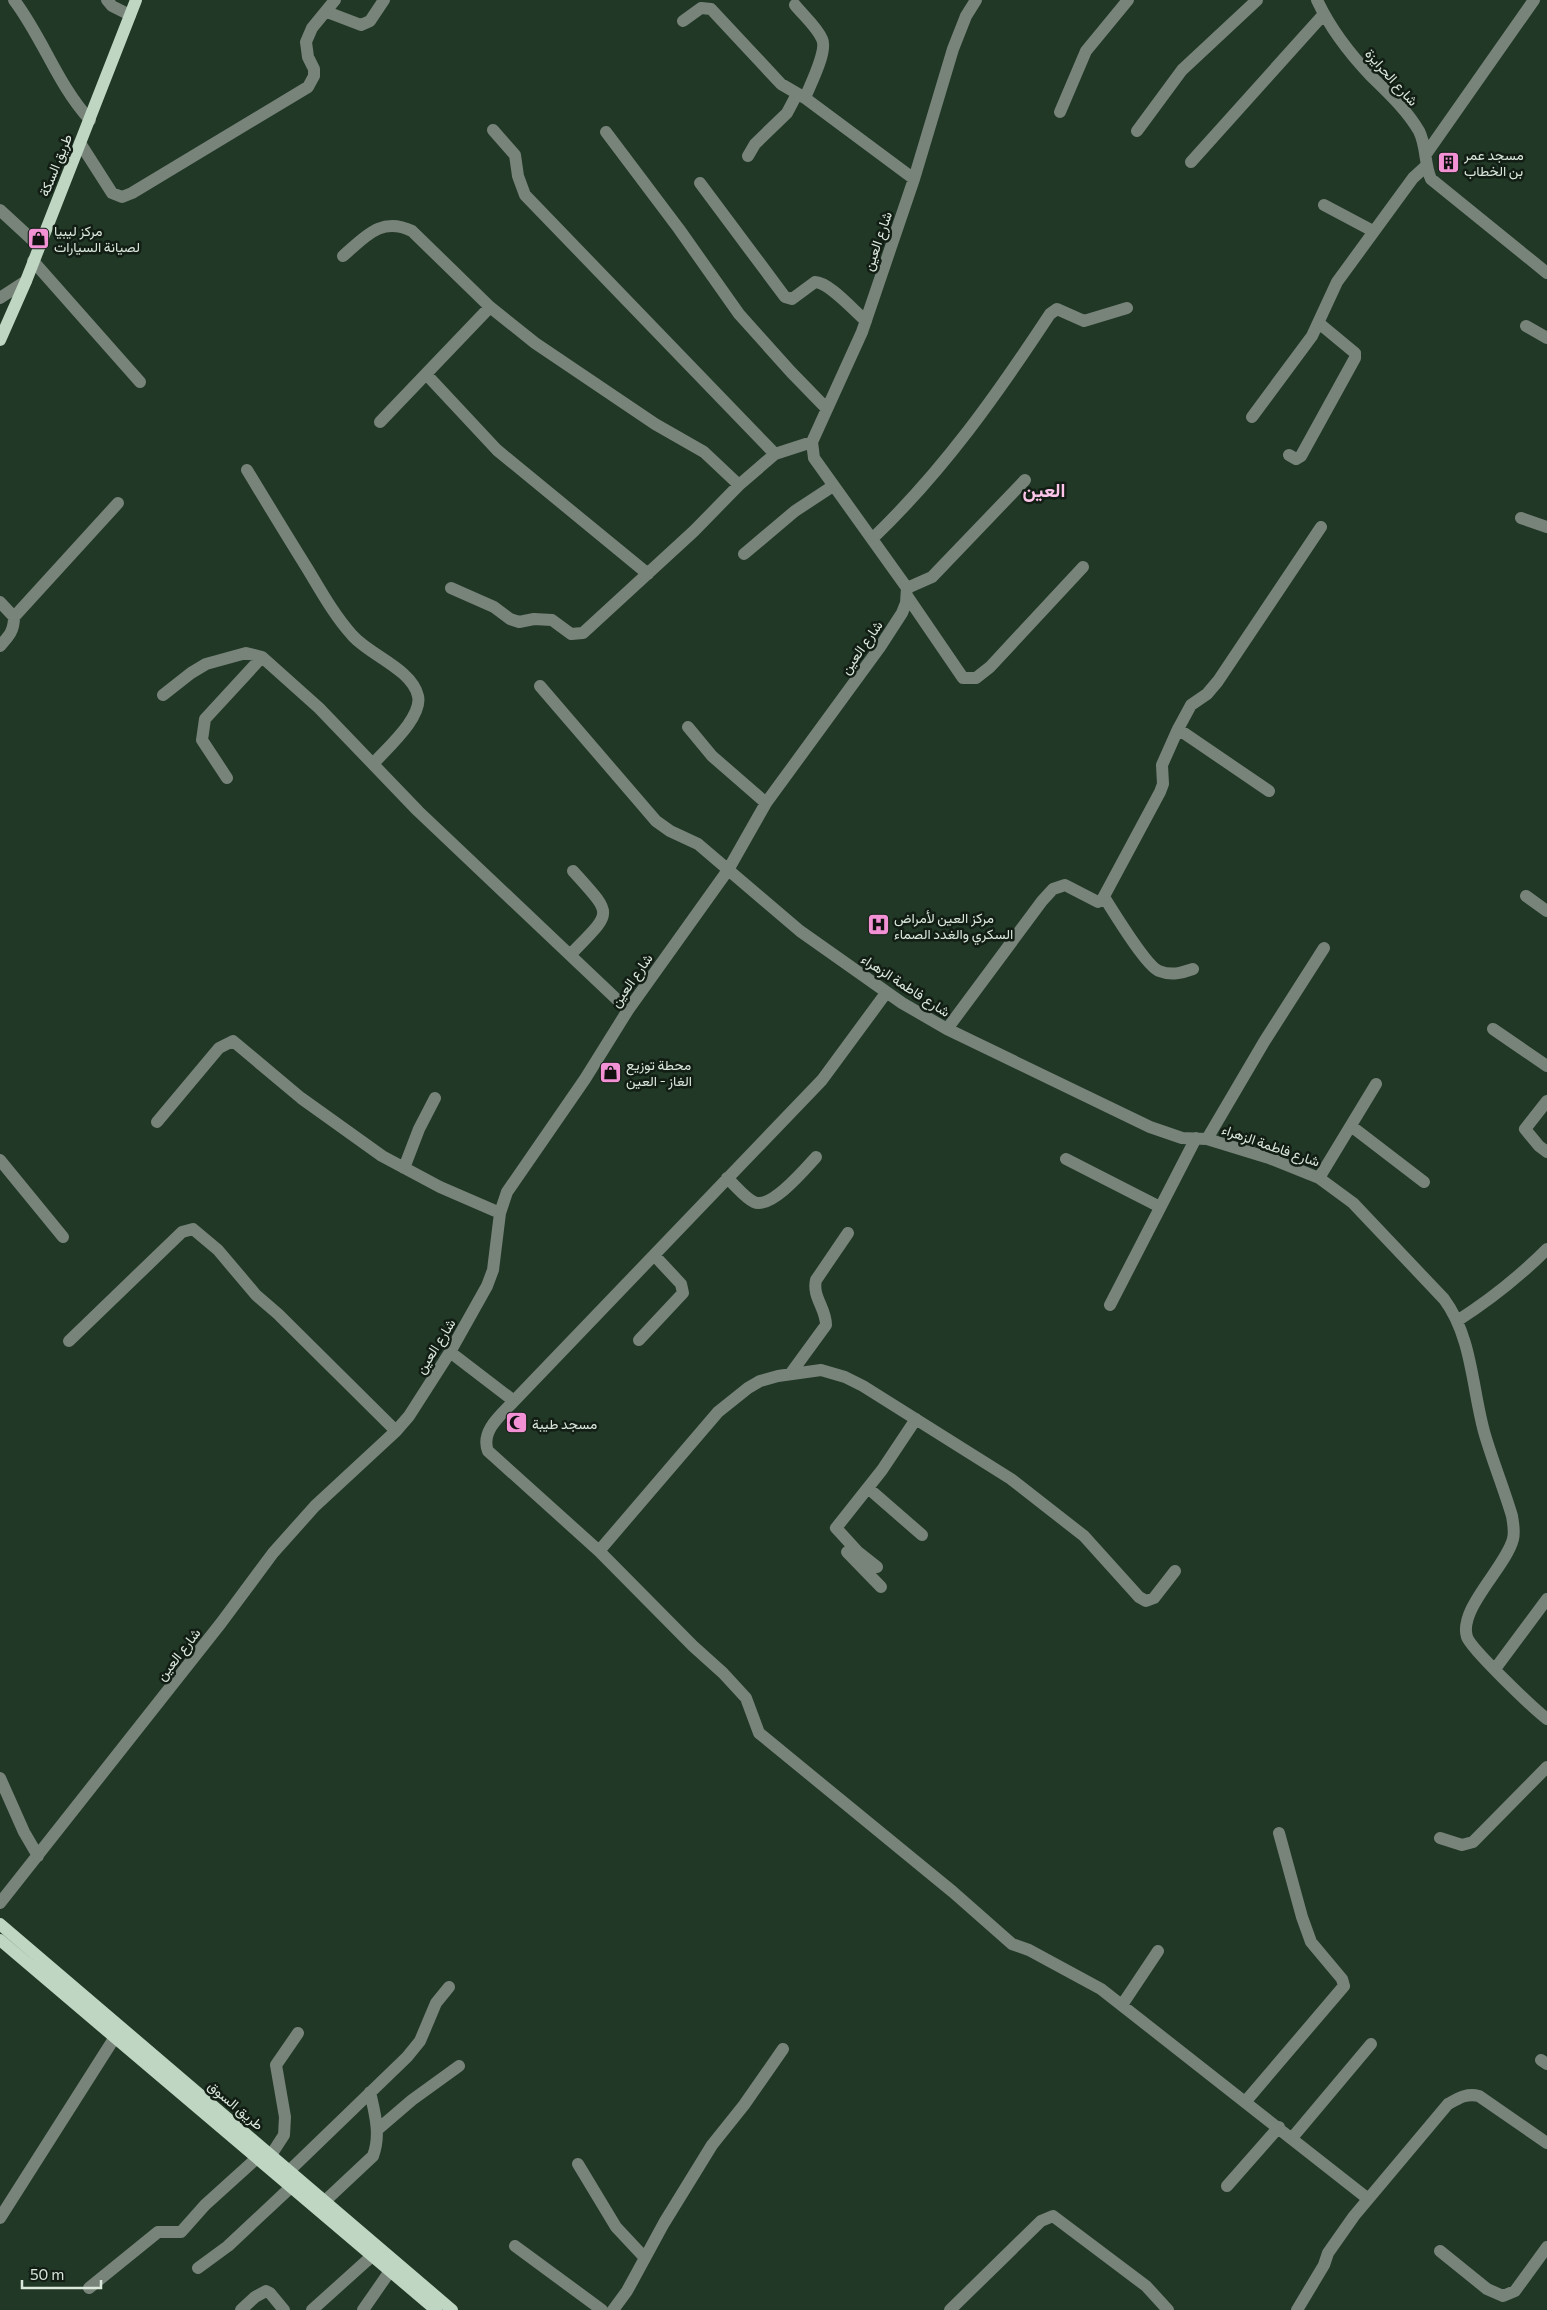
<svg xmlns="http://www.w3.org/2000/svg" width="1547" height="2310" font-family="Commissioner,Vazirmatn,sans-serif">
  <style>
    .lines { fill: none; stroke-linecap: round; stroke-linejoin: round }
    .minor { stroke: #78847a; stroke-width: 12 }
    .major { stroke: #bed6c2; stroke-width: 12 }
    .labels { text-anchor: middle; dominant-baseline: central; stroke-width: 5; stroke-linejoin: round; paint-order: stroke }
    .street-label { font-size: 14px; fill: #dae8dc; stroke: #121d14 }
    .poi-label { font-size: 14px; fill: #dae8dc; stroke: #121d14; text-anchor: start }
    .district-label { font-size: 19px; font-weight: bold; fill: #fdc5ea; stroke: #121d14 }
  </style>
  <rect width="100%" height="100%" fill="#213826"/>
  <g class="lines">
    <path class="minor" d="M14,0C43,38 57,84 90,120
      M107,0L112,6L130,15
      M1317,0C1330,28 1350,54 1371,76C1388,93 1406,109 1419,131C1427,147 1424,164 1431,179L1547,273
      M795,5C803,15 817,27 822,39C828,51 810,85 805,98
      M327,12L361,25L370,21L384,0
      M683,21L701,8L711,9L781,84L805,98L914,179
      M1060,112L1086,51L1128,0
      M493,130L515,155L518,176L525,195L775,454
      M1137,131L1182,70L1257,0
      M606,132L679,229L739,314L791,372L827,409
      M80,143L112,193L122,197L132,193L308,87L314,76V69L308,57L306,42L312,28L335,0
      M1426,154L1534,0
      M748,156L755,144L787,113L797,94
      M1191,162L1324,14
      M700,183L785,297L792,299L815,282C829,282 854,311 866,321
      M1324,205L1373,231
      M0,210L39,246
      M343,256C365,237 381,216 412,231L490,307L535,343L655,424L704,452L739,485
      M33,261L140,382
      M0,298L26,281
      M1526,326L1547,338
      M426,374L497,450L648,574
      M1252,417L1312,336L1337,282L1413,178L1425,167
      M380,422L490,307
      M1289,455L1296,459L1301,456L1355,358V353L1320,324
      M247,470C267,503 287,536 307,568C321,591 334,615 352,635C369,655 412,669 418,696C423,717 386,749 373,764
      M1521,518L1547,527
      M872,539C943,471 996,396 1050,314L1057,309L1084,321L1127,308
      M744,554L795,511L833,486
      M451,588L494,607L510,619L519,622L534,619L552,620L571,634L583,633L694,531L739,485L775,454L812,442
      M907,588L932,577L1025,480
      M907,596L963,678H976L990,667L1083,567
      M0,602L14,617C14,631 9,636 0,646
      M14,617L118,503
      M540,686L656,821L670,831L698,844L800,931L902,1003L947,1029L1150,1127L1182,1138L1207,1139L1269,1158L1319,1178L1353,1203L1444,1299C1473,1338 1472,1391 1485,1435C1493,1462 1504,1489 1512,1516C1513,1523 1515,1531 1513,1539C1506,1567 1458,1609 1467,1637C1471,1649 1534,1709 1547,1719
      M163,695L191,673L206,664L246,653L262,657L319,708L418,811L628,1010
      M688,727L712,756L766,803
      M1178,729L1269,791
      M227,778L202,740L205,719L262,657
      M1526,896L1547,911
      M1104,897C1113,911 1146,966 1159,971C1172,976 1181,973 1193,969
      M571,954C613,910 614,917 573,871
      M886,993L822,1080L514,1401C502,1414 480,1431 488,1451L599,1551L693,1646L723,1673L746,1698L759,1733L953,1892L1012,1944L1029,1950L1101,1989L1367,2198
      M947,1029L1042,901L1053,889L1065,885L1098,902L1102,900L1160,792L1163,784L1162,765L1178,729L1191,705L1207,694L1218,681L1321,527
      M1493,1029L1547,1066
      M1547,1101L1525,1129L1539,1146L1547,1152
      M157,1122L219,1048L233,1041L301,1098L382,1156L440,1187L500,1213
      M1351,1126L1424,1182
      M1207,1139L1264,1042L1324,948
      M1066,1159L1160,1207
      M0,1160L63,1237
      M404,1168L419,1129L435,1098
      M727,1178C735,1185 745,1198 754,1202C771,1210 805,1169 816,1157
      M1319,1178L1376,1084
      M1110,1305L1196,1138
      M1457,1321C1490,1300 1519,1277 1547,1249
      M639,1340L683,1293L681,1284L654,1255
      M69,1341L182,1232L193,1229L218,1250L256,1295L278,1314L396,1431
      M450,1352L514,1401
      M791,1373L826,1325C826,1308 812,1297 816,1280L848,1233
      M868,1488L922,1535
      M599,1551L718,1412L748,1388L760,1381L778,1376L821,1370L845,1377L863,1386L1011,1479L1084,1536L1139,1597L1146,1601L1154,1598L1175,1571
      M847,1552L881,1587
      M877,1567L858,1552L836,1528L882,1470L916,1419
      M1495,1669L1547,1599
      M0,1778L24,1832L38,1856
      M1440,1838L1462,1845L1473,1842L1547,1767
      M0,1903L221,1623L273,1553L315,1506L396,1431L409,1416L450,1352L487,1286L493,1270L500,1213L507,1192L585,1079L628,1010L728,870L766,803L880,647L902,613L906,603L907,588L814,458L812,442L862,332L914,179L953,49L966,16L976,0
      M1122,2005L1158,1951
      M1541,2060L1547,2064
      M1246,2101L1344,1986L1342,1979L1311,1942L1302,1917L1279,1833
      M377,2130L412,2100L459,2066
      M1292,2138L1371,2044
      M271,2155L284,2135L285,2117L276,2065L298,2033
      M578,2164L616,2227L645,2258
      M289,2171L407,2057L420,2041L436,2003L449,1987
      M1227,2186L1279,2127
      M325,2201L373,2156C381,2135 375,2114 370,2092
      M0,2218L115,2037
      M515,2246L602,2310
      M1440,2251L1487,2289L1503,2296L1515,2291L1547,2247
      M198,2268L228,2246L291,2187
      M89,2288L158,2232H181L205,2205L257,2158
      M241,2310L255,2297L266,2291L270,2293L284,2310
      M312,2310L372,2256
      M363,2310L390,2271
      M613,2310L627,2291L664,2223L712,2145L744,2105L783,2049
      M950,2310L1041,2221L1053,2216L1146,2286L1168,2310
      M1297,2310L1324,2265L1328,2253L1354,2216L1448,2104C1459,2098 1467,2093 1479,2096L1547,2143"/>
    <path class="major" d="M0,340L26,281L136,0
      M0,1924L452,2310
      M0,1940L436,2310"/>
  </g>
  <defs>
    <symbol id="building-square" viewBox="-11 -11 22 22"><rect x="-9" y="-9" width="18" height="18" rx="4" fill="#f391d5" stroke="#121d14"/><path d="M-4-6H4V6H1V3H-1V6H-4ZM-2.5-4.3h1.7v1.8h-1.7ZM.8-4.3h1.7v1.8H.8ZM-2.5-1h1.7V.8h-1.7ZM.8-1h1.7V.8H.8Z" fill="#111"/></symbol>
    <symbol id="shop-square" viewBox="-11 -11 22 22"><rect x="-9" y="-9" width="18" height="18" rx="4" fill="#f391d5" stroke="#121d14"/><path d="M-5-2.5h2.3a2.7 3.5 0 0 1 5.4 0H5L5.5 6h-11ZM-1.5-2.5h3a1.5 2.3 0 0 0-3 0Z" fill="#111"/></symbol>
    <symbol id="hospital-square" viewBox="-11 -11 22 22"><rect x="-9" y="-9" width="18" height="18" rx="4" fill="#f391d5" stroke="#121d14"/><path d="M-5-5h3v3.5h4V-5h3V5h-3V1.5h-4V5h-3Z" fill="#111"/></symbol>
    <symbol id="mosque-square" viewBox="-11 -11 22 22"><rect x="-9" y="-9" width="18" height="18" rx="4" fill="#f391d5" stroke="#121d14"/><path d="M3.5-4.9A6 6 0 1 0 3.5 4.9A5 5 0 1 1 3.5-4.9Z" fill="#111"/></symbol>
  </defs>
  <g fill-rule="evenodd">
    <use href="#building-square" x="1436" y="150" width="25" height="25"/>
    <use href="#shop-square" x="26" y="226" width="25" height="25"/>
    <use href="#hospital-square" x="866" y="912" width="25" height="25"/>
    <use href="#shop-square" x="598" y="1060" width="25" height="25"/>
    <use href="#mosque-square" x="504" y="1410" width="25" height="25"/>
  </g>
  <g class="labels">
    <g class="street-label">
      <text transform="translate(1392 77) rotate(48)">شارع الحرايزة</text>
      <text transform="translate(55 165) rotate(-68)">طريق السكة</text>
      <text transform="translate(877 241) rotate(-71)">شارع العين</text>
      <text transform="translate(861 647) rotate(-55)">شارع العين</text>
      <text transform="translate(631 980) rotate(-55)">شارع العين</text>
      <text transform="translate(906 985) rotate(33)">شارع فاطمة الزهراء</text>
      <text transform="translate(1271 1145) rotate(19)">شارع فاطمة الزهراء</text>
      <text transform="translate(435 1346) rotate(-58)">شارع العين</text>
      <text transform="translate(178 1654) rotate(-52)">شارع العين</text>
      <text transform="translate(236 2105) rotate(40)">طريق السوق</text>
    </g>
    <g class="poi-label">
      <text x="1464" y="154">مسجد عمر<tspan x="1464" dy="16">بن الخطاب</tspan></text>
      <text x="54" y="230">مركز ليبيا<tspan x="54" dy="16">لصيانة السيارات</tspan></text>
      <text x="894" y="917">مركز العين لأمراض<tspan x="894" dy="16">السكري والغدد الصماء</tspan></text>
      <text x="626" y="1064">محطة توزيع<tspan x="626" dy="16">الغاز - العين</tspan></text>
      <text x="532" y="1423">مسجد طيبة</text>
    </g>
    <g class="district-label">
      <text x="1044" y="489">العين</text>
    </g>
  </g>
  <path d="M22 2280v8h79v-8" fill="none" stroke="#dae8dc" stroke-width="2.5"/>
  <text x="30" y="2280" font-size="15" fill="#dae8dc" stroke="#121d14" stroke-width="4" paint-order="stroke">50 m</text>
</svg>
